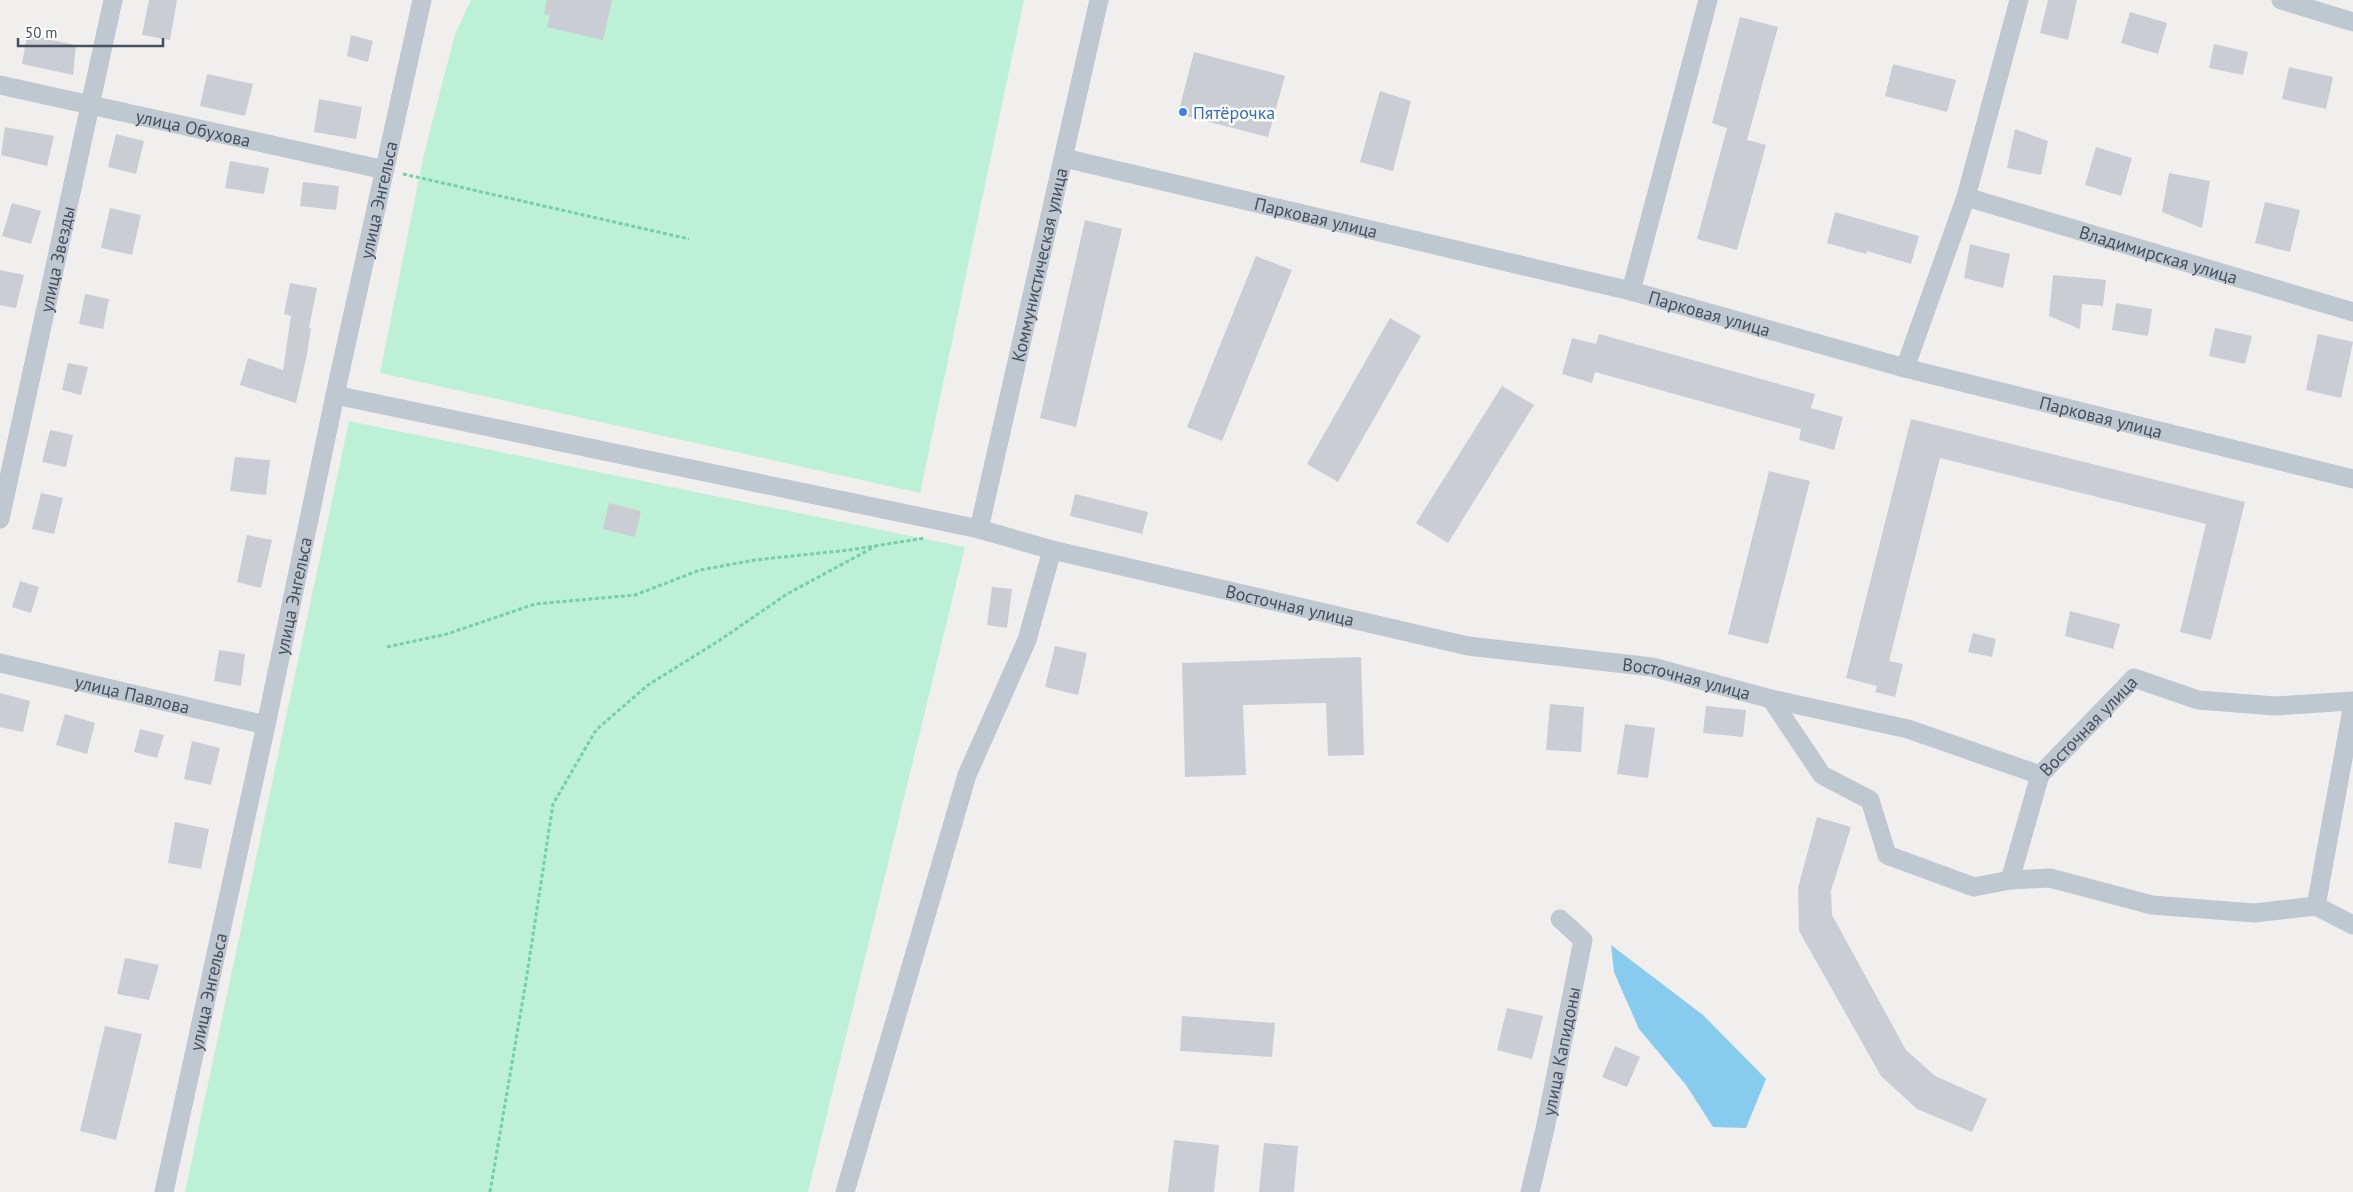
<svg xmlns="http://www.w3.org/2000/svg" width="2353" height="1192" font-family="'PT Sans',sans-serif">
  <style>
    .green { fill: #bcf0d7 }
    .water { fill: #87cbee }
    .building { fill: #cacdd4 }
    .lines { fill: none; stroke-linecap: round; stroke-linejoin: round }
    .path { stroke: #73cfae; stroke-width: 3; stroke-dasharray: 4 2.5; stroke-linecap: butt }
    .minor { stroke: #bfc7d1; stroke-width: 19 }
    .shop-dot { fill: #3f7fe0; stroke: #fff; stroke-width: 2 }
    .labels { text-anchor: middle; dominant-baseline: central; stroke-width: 5; stroke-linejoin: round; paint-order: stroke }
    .shop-label { font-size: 18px; fill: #366cbe; stroke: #fff; text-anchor: start }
    .street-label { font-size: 18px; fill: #464f5d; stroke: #fff }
  </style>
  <rect width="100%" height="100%" fill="#f1efee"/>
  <path class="green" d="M471,0H1024L920,493L380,373L424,154L455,34Z
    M349,421L965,547L808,1192H185Z"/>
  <path class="water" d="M1611,945L1703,1015L1766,1079L1746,1128L1713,1127L1686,1085L1639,1029L1614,972Z"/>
  <path class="building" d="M149,0H177L170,40L142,35Z
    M547,0H612L603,40L547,27L550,15L544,14Z
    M2048,0H2077L2068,40L2040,33Z
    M2130,12L2167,23L2158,54L2121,43Z
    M1740,17L1778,27L1747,140L1766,145L1737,250L1697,239L1727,128L1712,123Z
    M27,35L76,45L73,75L22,64Z
    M351,35L373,41L368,62L347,56Z
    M2214,44L2248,52L2243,75L2209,68Z
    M1194,52L1285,76L1268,137L1178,114Z
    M1893,64L1956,80L1947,112L1885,96Z
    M2289,67L2333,77L2326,109L2282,99Z
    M207,74L253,84L245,116L200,106Z
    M1380,91L1411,101L1393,171L1360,162Z
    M319,99L362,107L356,139L314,132Z
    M5,127L54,136L47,166L1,155Z
    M2015,129L2048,141L2041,175L2007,168Z
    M116,134L144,141L136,174L108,167Z
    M2096,147L2132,158L2121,196L2085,185Z
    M230,161L269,168L264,194L225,188Z
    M2169,173L2210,181L2202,228L2162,212Z
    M303,182L339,186L336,210L300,206Z
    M2265,202L2300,210L2290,252L2255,243Z
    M12,203L41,211L31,244L2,236Z
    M110,208L141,215L132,255L101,248Z
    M1835,212L1919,236L1911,264L1867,251L1866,254L1827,243Z
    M1085,220L1122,229L1076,427L1040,418Z
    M1970,244L2010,254L2003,288L1964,278Z
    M1256,256L1292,270L1222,441L1187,427Z
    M0,270L24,275L16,308L0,305Z
    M2053,275L2106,280L2103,306L2082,304L2080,329L2049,316Z
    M290,283L317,288L309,328H311L307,354L296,403L240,385L248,358L283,370L291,316L284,314Z
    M85,294L109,299L103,329L79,324Z
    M2116,303L2152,309L2148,336L2112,330Z
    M1390,318L1421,336L1338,482L1307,464Z
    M2215,328L2252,336L2245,364L2209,356Z
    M1599,334L1815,394L1811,408L1843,417L1834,450L1799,440L1801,429L1595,372L1592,383L1562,374L1572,338L1596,344Z
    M2318,334L2353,342L2341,398L2306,390Z
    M68,363L88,367L81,395L62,390Z
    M1502,386L1534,405L1448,543L1416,523Z
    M1911,419L2245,502L2211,640L2180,632L2206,524L1940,458L1889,661L1903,664L1895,697L1875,692L1877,686L1846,678Z
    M50,430L73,435L66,467L42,462Z
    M235,457L270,460L266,495L230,491Z
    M1769,471L1810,481L1768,644L1728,634Z
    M41,493L63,498L54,534L32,529Z
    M1075,494L1148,512L1142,534L1070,516Z
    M609,503L641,511L635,537L603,529Z
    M247,535L272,540L261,588L237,582Z
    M20,581L39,587L31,613L12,607Z
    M992,587L1012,589L1007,628L987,625Z
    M2070,611L2120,624L2113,649L2065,636Z
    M1973,633L1996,639L1992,657L1968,652Z
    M1055,646L1087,653L1078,695L1045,687Z
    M219,650L245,654L241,686L214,681Z
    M1361,657L1364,755L1328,756L1326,703L1243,705L1246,775L1185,777L1182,663Z
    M0,693L30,701L23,732L0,727Z
    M1550,704L1584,707L1581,752L1546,750Z
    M1706,706L1746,710L1743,737L1703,733Z
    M65,714L95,723L87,754L56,745Z
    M1625,724L1655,728L1648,778L1617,774Z
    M140,729L164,735L157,758L134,752Z
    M192,741L220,748L211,785L184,779Z
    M1817,817L1851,827L1831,891L1832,915L1906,1050L1935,1076L1987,1099L1972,1132L1917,1109L1881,1076L1799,931L1798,888Z
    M175,822L209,829L201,869L168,863Z
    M125,958L159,965L149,1000L117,994Z
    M1507,1008L1543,1016L1532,1059L1497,1050Z
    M1182,1016L1275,1023L1272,1057L1180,1051Z
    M105,1026L142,1034L116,1140L80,1131Z
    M1615,1046L1640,1057L1627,1087L1602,1077Z
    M1174,1140L1219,1145L1214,1192H1168Z
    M1264,1143L1298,1146L1294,1192H1259Z"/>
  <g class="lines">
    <path class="path" d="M403,174L689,239
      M387,647L447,634L535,604L635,595L700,570L755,560L849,550L925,538
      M490,1192L526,981L553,804L596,730L648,685L720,640L787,594L876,546"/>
    <g class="minor">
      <path d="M2281,0L2353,22"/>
      <path id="s1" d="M0,85L385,170"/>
      <path id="s2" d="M1064,158L1631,291L1905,368L2353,479"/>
      <path id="s3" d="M1966,197L2353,312"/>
      <path d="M1631,291L1708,0"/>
      <path d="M1905,368L1966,197L2019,0"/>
      <path id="s4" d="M335,395L979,529L1052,550L1468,646L1652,667L1771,699L1908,729L2040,775L2134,678L2198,700L2275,706L2353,701"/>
      <path id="s5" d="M0,519L113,0"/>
      <path id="s6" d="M979,529L1099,0"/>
      <path id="s7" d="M0,663L266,725"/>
      <path d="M1771,699L1822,775L1870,800L1887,855L1974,887L2010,880"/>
      <path d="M2353,704L2316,906L2353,925"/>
      <path d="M2040,775L2010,880L2050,878L2152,905L2254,913L2316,906"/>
      <path id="s8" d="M164,1192L266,725L335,395L422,0"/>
      <path d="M845,1192L967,775L1027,640L1052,550"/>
      <path id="s9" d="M1530,1192L1545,1129L1583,940L1560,919"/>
    </g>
  </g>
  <circle class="shop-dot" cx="1183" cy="112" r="5"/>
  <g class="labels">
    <g class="shop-label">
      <text x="1193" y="112">Пятёрочка</text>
    </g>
    <g class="street-label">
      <text stroke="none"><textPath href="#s1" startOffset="198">улица Обухова</textPath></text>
      <text stroke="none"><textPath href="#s8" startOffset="1015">улица Энгельса</textPath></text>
      <text stroke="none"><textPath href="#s2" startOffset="259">Парковая улица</textPath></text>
      <text stroke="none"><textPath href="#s3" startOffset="201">Владимирская улица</textPath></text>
      <text stroke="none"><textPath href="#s5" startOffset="266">улица Звезды</textPath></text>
      <text stroke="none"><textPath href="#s6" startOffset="271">Коммунистическая улица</textPath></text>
      <text stroke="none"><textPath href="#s2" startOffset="664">Парковая улица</textPath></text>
      <text stroke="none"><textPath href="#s2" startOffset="1069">Парковая улица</textPath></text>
      <text stroke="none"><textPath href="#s8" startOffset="610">улица Энгельса</textPath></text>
      <text stroke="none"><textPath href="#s4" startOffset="978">Восточная улица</textPath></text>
      <text stroke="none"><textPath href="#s4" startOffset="1382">Восточная улица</textPath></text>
      <text stroke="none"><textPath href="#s7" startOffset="136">улица Павлова</textPath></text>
      <text stroke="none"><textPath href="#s4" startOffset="1818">Восточная улица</textPath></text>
      <text stroke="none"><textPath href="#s8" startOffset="205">улица Энгельса</textPath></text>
      <text stroke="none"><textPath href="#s9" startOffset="144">улица Капидоны</textPath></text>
    </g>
  </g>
  <path d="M18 38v8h145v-8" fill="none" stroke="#464f5d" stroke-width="2.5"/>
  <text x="25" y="38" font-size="15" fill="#464f5d" stroke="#ffffff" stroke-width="4" paint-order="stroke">50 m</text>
</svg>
